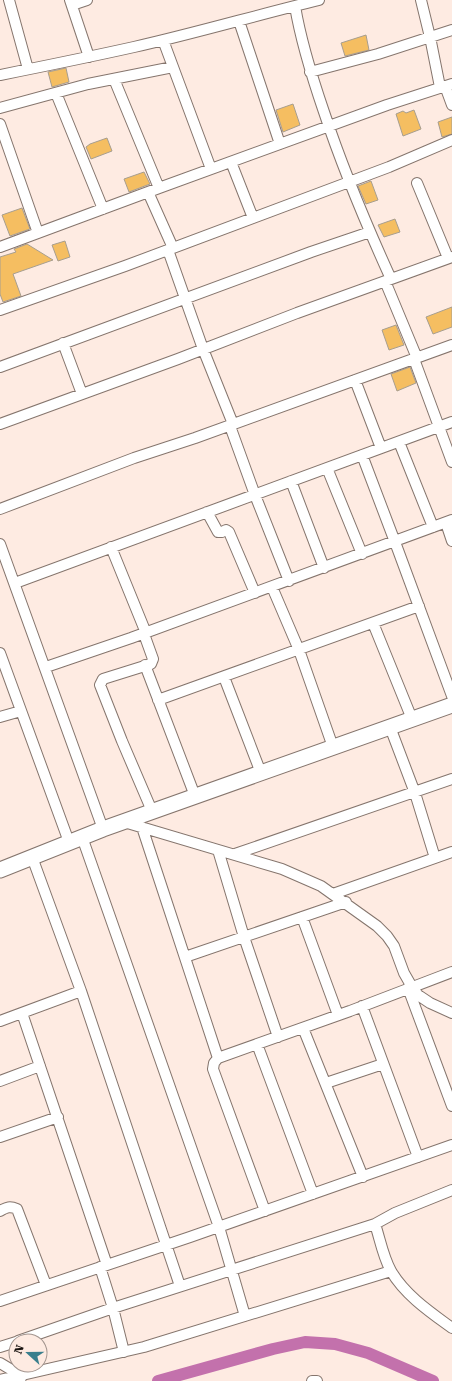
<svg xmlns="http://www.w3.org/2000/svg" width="452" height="1381" font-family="'Roboto Serif',serif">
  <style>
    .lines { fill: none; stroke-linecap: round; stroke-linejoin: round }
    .canal { stroke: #c371ac; stroke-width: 12 }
    .building { fill: #f5be61; stroke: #a79e8f }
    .street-casing { stroke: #85756d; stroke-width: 12 }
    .secondary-casing { stroke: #85756d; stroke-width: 17 }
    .street { stroke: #fff; stroke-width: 10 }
    .secondary { stroke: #fff; stroke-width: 15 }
  </style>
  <rect width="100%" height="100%" fill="#feebe2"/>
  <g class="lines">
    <path class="canal" d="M158,1381L273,1349L305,1342L335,1344L368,1353L433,1381"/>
  </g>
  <path class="building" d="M366,35L369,50L345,56L341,43Z
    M66,68L69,82L52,87L48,72Z
    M293,104L300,125L283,132L276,110Z
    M414,110L421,129L403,136L396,114L403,111L406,113Z
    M452,117V134L442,137L438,122Z
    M107,138L112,151L91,159L86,147L90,144Z
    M144,172L150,184L129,192L124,179Z
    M371,181L378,200L366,204L358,186Z
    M22,208L30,229L10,236L2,215Z
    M395,219L400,232L384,237L378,225Z
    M65,241L70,257L58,261L52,245Z
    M27,244L53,260L13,274L21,296L3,302L0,294V257L16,252L14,249Z
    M452,307V327L433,334L426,317Z
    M396,325L404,345L389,350L382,330Z
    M410,367L416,383L397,391L391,374Z"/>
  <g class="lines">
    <defs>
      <path id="street" d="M9,0L28,69
        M70,0L89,57
        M421,0L430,37L440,87
        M72,5L87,0
        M295,6C301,42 312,77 324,112C343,169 366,224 391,279
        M239,21L280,144
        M163,40L211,169
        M310,72L378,54L452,30
        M0,75C45,66 89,57 134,47C196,33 257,15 319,0
        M114,79L159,188L387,105L452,84
        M445,86L452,105
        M56,93L103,209
        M0,108L88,84L173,67
        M0,124L38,233
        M231,162L253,218
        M417,183L448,258
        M148,192L173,248
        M0,247L159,188
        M168,250L203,349L233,424
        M385,281L417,358
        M0,310L125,266L389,167L452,140
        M63,343L82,394
        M414,359L452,462
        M0,367L311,252L370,232
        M355,380L381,448
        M0,424L178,359L297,313L452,257
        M230,426L255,495L289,581
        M399,442L433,527
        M362,455L395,542L452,696
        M327,468L362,554
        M291,481L324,568
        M0,509L134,458L195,438L452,345
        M207,512L218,532H222L226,530L229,532L255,593
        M446,523L452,541
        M0,544L103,829
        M111,547L146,633
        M15,583L452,422
        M272,587L299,650L333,747
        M373,623L412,719
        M144,634L153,659L151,664L103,679L100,685L122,741L152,811
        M0,653L69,842
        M145,665L195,796
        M46,667L131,638L452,520
        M224,677L261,773
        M158,700L419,606
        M0,717L21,711
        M390,727L415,793L435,858
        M124,822L282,869L321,886L377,926L387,936L394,946L404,973L412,987L418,995L430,1003L452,1013
        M142,827L218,1058
        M82,837L219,1227L245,1316
        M218,850L244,937L278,1037
        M235,854L452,779
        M32,857L81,991L180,1286
        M333,894L452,852
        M302,917L338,1015
        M185,957L346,902
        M408,988L452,1106
        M362,1006L418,1157
        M22,1013L107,1265
        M0,1021L81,991
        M303,1028L363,1177
        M257,1044L313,1194
        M0,1081L40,1066
        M326,1083L383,1064
        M0,1137L58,1117
        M452,1190L395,1213L375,1224C380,1239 383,1257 391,1271C405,1295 430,1312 452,1328
        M0,1211C7,1207 10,1206 17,1209L46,1285
        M265,1211L213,1069L214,1063L218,1058L350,1011L452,972
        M100,1267L113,1308L124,1352
        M0,1301L190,1237L452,1145
        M18,1341L113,1308L375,1224
        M0,1347L16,1342
        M0,1363L20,1375L21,1378
        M0,1380L144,1347L391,1271
        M312,1381H317"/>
      <path id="secondary" d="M0,870L103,829L452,705"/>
    </defs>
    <use href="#street" class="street-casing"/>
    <use href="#secondary" class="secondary-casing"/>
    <use href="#street" class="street"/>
    <use href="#secondary" class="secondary"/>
  </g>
  <g transform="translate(28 1353) rotate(291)"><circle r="19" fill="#feebe2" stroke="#a2948e"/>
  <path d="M0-3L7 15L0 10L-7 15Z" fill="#3a7f8d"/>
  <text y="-6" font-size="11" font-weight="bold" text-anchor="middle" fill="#18120f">N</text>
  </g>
</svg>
